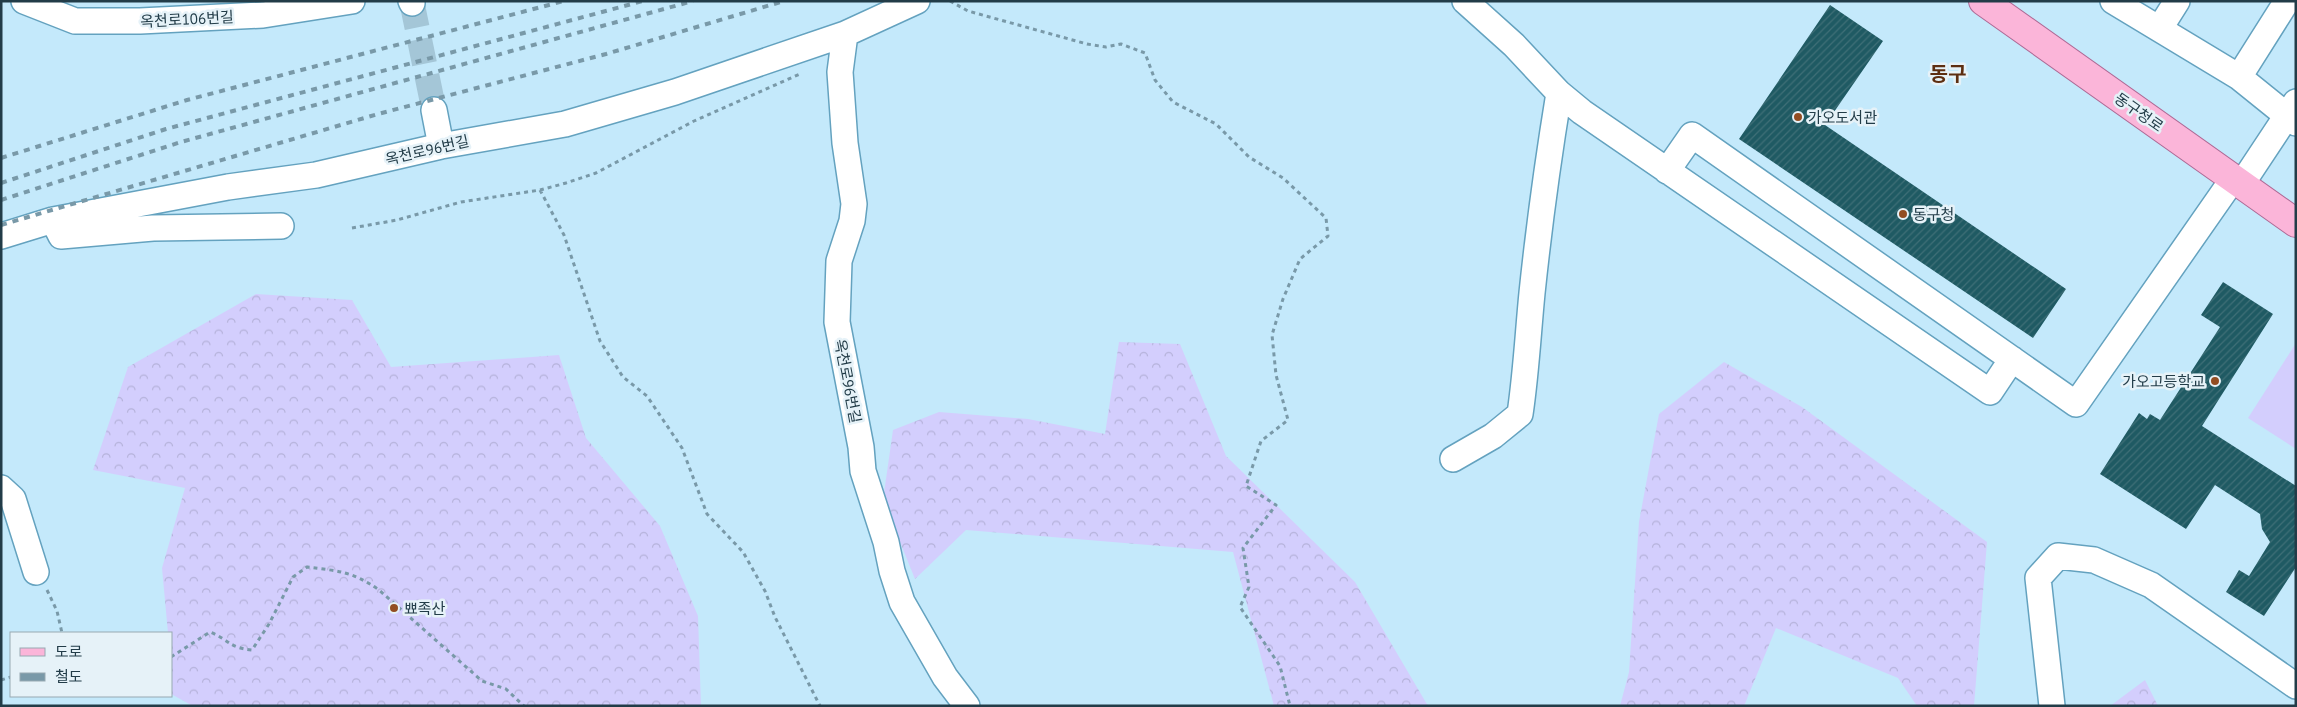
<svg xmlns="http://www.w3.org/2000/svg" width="2297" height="707" font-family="'PT Sans','Noto Sans KR',sans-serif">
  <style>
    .forest { fill: url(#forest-crowns) }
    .garden { fill: #d3cefd }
    .building { fill: url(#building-hatch) }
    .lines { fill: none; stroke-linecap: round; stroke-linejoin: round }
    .minor-tunnel { stroke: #a4c6d7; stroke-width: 25; stroke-dasharray: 25 12; stroke-linecap: butt }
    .minor-casing { stroke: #64a2bf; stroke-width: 28 }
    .major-casing { stroke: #ae6a96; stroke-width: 30 }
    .path { stroke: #7999a8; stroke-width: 3; stroke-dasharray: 4 4; stroke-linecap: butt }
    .minor { stroke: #fff; stroke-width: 25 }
    .major { stroke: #fbb5d9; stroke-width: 28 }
    .rail { stroke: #7999a8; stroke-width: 4; stroke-dasharray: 6 6; stroke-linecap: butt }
    .poi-dot { fill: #924d22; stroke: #e6f2f8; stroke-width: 2 }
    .labels { text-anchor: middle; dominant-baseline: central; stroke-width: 5; stroke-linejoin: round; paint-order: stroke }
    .street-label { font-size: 15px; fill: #223c48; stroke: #e6f2f8 }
    .poi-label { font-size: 15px; fill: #223c48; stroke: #e6f2f8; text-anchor: start }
    .district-label { font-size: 20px; font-weight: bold; fill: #5d2e11; stroke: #e6f2f8 }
  </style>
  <defs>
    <pattern id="forest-crowns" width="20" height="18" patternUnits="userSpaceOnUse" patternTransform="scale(1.25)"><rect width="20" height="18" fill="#d3cefd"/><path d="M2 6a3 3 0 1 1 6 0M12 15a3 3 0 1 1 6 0" fill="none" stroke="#b5b2da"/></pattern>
    <pattern id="building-hatch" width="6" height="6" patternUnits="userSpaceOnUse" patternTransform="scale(1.25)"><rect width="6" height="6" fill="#1f5a63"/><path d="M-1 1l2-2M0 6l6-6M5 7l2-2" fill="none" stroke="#3f6f77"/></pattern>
  </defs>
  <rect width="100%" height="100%" fill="#c4e9fb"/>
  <path class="forest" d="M256,294L352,300L391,367L559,355L586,438L660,526L698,616L701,706H193L171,694V633H168L162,568L185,488L93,470L128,367Z
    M1119,342L1180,344L1226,456L1355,582L1428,706H1274L1233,552L966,530L915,579L883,500L893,430L939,412L1028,419L1105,434Z
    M1724,362L1802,407L1987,542L1974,706H1917L1898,678L1776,628L1744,706H1620L1629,672L1639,522L1659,414Z
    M2145,680L2158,706H2110Z"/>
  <path class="garden" d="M2296,343V449L2248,418Z"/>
  <path class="building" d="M1830,5L1883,41L1825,125L2066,289L2033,338L1739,139Z
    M2223,282L2273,314L2202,426L2296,486V567L2264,616L2226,592L2239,570L2249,576L2270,542L2262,529L2260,514L2215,485L2186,529L2100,474L2139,413L2147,419L2150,414L2160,420L2220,327L2201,315Z"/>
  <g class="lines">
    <path class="minor-tunnel" d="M412,3L434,110"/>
    <defs>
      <path id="minor" d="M24,1L75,21H140L263,15L352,1
        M411,1L412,3
        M1465,1L1514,45L1559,93L1582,112L1990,392L2012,359
        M2113,1L2239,77L2296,123
        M2160,28L2177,1
        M845,34L840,72L845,143L854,204L852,221L839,261L837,322L861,447L863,471L886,542L892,571L902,602L945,677L967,706
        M2239,77L2287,1
        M434,110L441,146
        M1667,171L1692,135L2076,404L2233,179
        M2241,185L2296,102
        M53,220L61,236L153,228L281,226
        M1,236L53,220L228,187L316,175L441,146L565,124L675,92L845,34L917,1
        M1453,459L1493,436L1520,414C1526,374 1528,334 1532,293C1539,226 1548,160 1559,93
        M1,488L13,499L36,572
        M2052,706L2038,578L2058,556L2094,560L2151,585L2296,686"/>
      <path id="major" d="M1983,1L2296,223"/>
    </defs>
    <use href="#minor" class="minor-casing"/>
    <use href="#major" class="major-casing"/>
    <path class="path" d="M950,1L968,11L1087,44L1106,47L1121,44L1145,53L1155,80L1173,102L1216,124L1249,157L1283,178L1326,218L1328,236L1300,259L1283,299L1272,335L1276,375L1288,420L1261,441L1246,486L1276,505L1243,548L1249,587L1240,607L1280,666L1290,706
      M540,190L564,235L600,341L623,377L647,396L682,448L707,514L743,552L765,591L775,617L820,706
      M352,228L397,220L461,202L540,190L566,183L596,173L694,121L800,74
      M47,590L57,611L62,633
      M171,657L210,632C229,640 230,648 252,650L269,624L293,577L307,567C338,571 352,571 379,590L482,681L506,689L524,706
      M1,680L11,677"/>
    <use href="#minor" class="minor"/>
    <use href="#major" class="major"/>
    <path class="rail" d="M1,158L187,100L564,1
      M1,183L166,129L643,1
      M1,200L181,142L693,1
      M1,225L378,114L606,54L784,1"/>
  </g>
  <g class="poi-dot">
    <circle cx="1798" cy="117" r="5"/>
    <circle cx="1903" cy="214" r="5"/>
    <circle cx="2215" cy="381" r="5"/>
    <circle cx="394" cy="608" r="5"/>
  </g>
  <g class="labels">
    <g class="street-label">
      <text transform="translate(187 19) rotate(-3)">옥천로106번길</text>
      <text transform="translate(2139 112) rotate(35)">동구청로</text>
      <text transform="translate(427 150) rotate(-13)">옥천로96번길</text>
      <text transform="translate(848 381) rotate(79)">옥천로96번길</text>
    </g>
    <g class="poi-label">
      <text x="1808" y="117">가오도서관</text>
      <text x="1913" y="214">동구청</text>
      <text x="2205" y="381" text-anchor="end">가오고등학교</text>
      <text x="404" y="608">뾰족산</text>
    </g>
    <g class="district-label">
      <text x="1948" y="74">동구</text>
    </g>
  </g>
  <rect width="2297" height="707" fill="none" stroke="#223c48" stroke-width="5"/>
  <rect x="10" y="632" width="162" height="65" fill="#e6f2f8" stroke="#98a9b2"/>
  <rect x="20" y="648" width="25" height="8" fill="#fbb5d9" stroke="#98a9b2"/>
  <text x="55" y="657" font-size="15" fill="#223c48">도로</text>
  <rect x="20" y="673" width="25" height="8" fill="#7999a8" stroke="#98a9b2"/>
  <text x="55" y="682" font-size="15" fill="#223c48">철도</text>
</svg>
